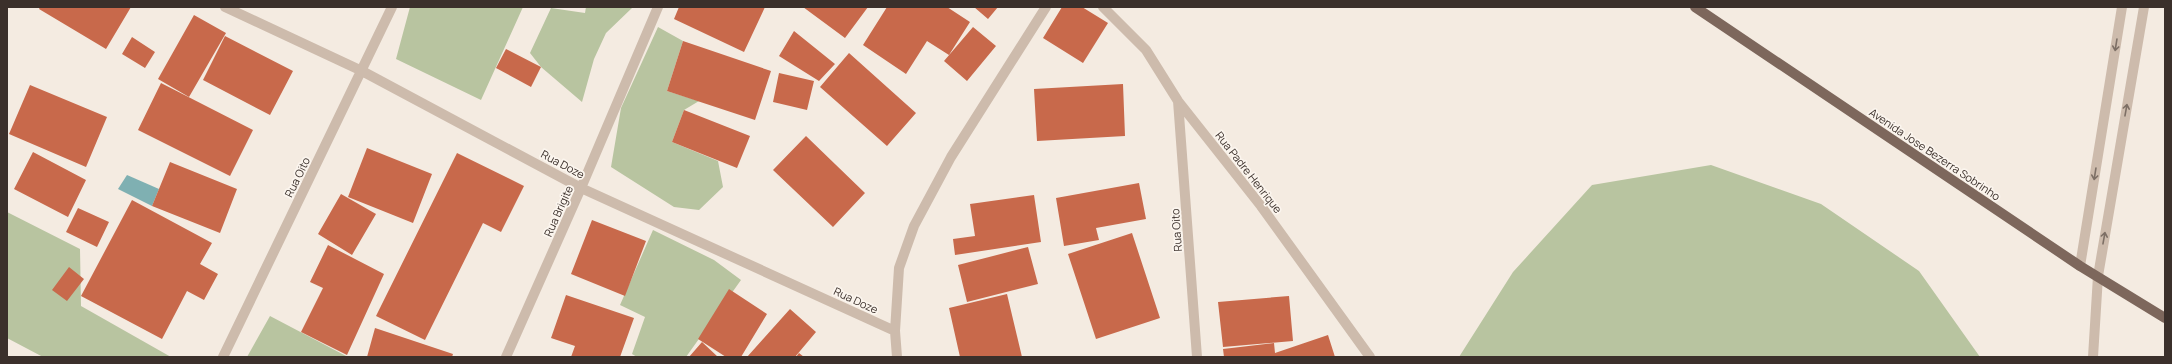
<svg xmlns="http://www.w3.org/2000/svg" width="2172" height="364" font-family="Manrope,sans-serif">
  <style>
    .green { fill: #b8c4a0 }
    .water { fill: #7fb0b2 }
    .building { fill: #c8694b }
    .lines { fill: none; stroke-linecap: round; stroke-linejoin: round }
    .minor { stroke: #cdbbac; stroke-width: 10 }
    .major { stroke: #7d675c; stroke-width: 10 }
    .oneway { stroke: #7d6f65 }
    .labels { text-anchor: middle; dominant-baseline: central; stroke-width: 3.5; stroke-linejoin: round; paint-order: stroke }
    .street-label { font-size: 11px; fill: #3b302b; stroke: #fbf5ee }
  </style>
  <rect width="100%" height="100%" fill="#f4ebe1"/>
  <path class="green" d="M410,7H523L481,100L396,59Z
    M586,7L632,8L606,33L594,59L582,102L541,67L530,53L551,8L585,13Z
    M658,27L683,41L667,91L699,101L684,110L672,142L718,161L723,187L699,210L674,207L611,167L621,108Z
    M1711,165L1821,204L1919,271L1980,357H1459L1513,272L1592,185Z
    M7,212L80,249L81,306L171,357H43L7,338Z
    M653,230L714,260L741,280L686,357H637L632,354L645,317L620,305Z
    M270,316L348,357H247Z"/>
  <path class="water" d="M127,175L159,189L152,206L118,189Z"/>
  <path class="building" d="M40,7H131L106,49L39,9Z
    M679,7H765L744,52L674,19Z
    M803,7H868L845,38Z
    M887,7H947L970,22L949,55L927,41L906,74L863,45Z
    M974,7H998L988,19Z
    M1062,7H1082L1108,23L1083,63L1043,38Z
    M194,15L226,33L189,97L158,79Z
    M973,27L996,46L967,81L944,61Z
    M794,31L835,64L819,81L779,56Z
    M225,36L293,71L270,115L203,80Z
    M132,37L155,52L145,68L122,54Z
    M683,41L771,71L755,120L667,91Z
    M506,49L541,67L531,87L496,68Z
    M849,53L916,113L887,146L820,87Z
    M779,73L814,81L807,110L773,102Z
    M161,83L253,130L230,176L138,130Z
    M1123,84L1125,136L1037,141L1034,89Z
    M30,85L107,117L86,167L9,134Z
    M684,110L750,136L737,168L672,142Z
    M806,136L865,193L833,227L773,170Z
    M367,148L432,174L413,223L348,197Z
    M33,152L86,180L68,217L14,189Z
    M457,153L524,186L501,232L483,223L425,340L376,316Z
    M170,162L237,189L220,233L152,206Z
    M1139,183L1146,219L1096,228L1099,240L1064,246L1056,198Z
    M341,194L376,214L352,255L318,234Z
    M1034,195L1041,242L955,255L953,239L975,236L970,204Z
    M132,200L212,243L200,264L218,274L204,300L187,291L162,339L81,296Z
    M78,208L109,222L97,247L66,232Z
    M592,220L646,241L625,296L571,274Z
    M1132,233L1160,318L1096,339L1068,254Z
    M328,245L384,274L347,355L301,332L323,288L310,282Z
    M1028,247L1038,284L967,302L958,265Z
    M69,267L84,279L67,301L52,290Z
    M729,289L767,314L741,357H726L698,339Z
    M1007,294L1022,357H960L949,308Z
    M566,295L634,318L620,357H571L575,346L551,338Z
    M1289,296L1293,341L1223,347L1218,302Z
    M790,309L816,332L795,357H747Z
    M375,328L453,354L452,357H367Z
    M1328,335L1335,357H1276L1275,354L1276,357H1224L1223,349L1274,343L1275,353Z
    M702,342L718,357H689Z
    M799,353L804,357H796Z"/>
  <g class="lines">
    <path class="minor" d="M225,7L362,71L581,188L895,331
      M1103,7L1146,50L1178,101L1261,206L1370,357
      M1178,101L1197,357
      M2080,266L2122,7
      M223,357L392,7
      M506,357L581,188L658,7
      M897,357L895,331L899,268L914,226L951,157L1046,7
      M2093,357L2098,276L2144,7"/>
    <path class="major" d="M1695,7L2080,266L2165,318"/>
  </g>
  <defs><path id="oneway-shaft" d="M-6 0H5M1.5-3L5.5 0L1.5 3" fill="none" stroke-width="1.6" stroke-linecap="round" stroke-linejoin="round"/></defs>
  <g class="oneway">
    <use href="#oneway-shaft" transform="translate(2116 45) rotate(99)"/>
    <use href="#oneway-shaft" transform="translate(2126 110) rotate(-80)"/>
    <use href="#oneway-shaft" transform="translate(2095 174) rotate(99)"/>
    <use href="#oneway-shaft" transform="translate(2104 238) rotate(-80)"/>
  </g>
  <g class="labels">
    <g class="street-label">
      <text transform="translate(1935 154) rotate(34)">Avenida Jose Bezerra Sobrinho</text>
      <text transform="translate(563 164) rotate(28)">Rua Doze</text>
      <text transform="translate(1249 172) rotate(52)">Rua Padre Henrique</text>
      <text transform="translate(297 177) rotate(-64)">Rua Oito</text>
      <text transform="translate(558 211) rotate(-66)">Rua Brigite</text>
      <text transform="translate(1176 230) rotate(-94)">Rua Oito</text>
      <text transform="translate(856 300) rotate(25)">Rua Doze</text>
    </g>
  </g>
  <rect width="2172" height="364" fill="none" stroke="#3b302b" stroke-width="16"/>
</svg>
